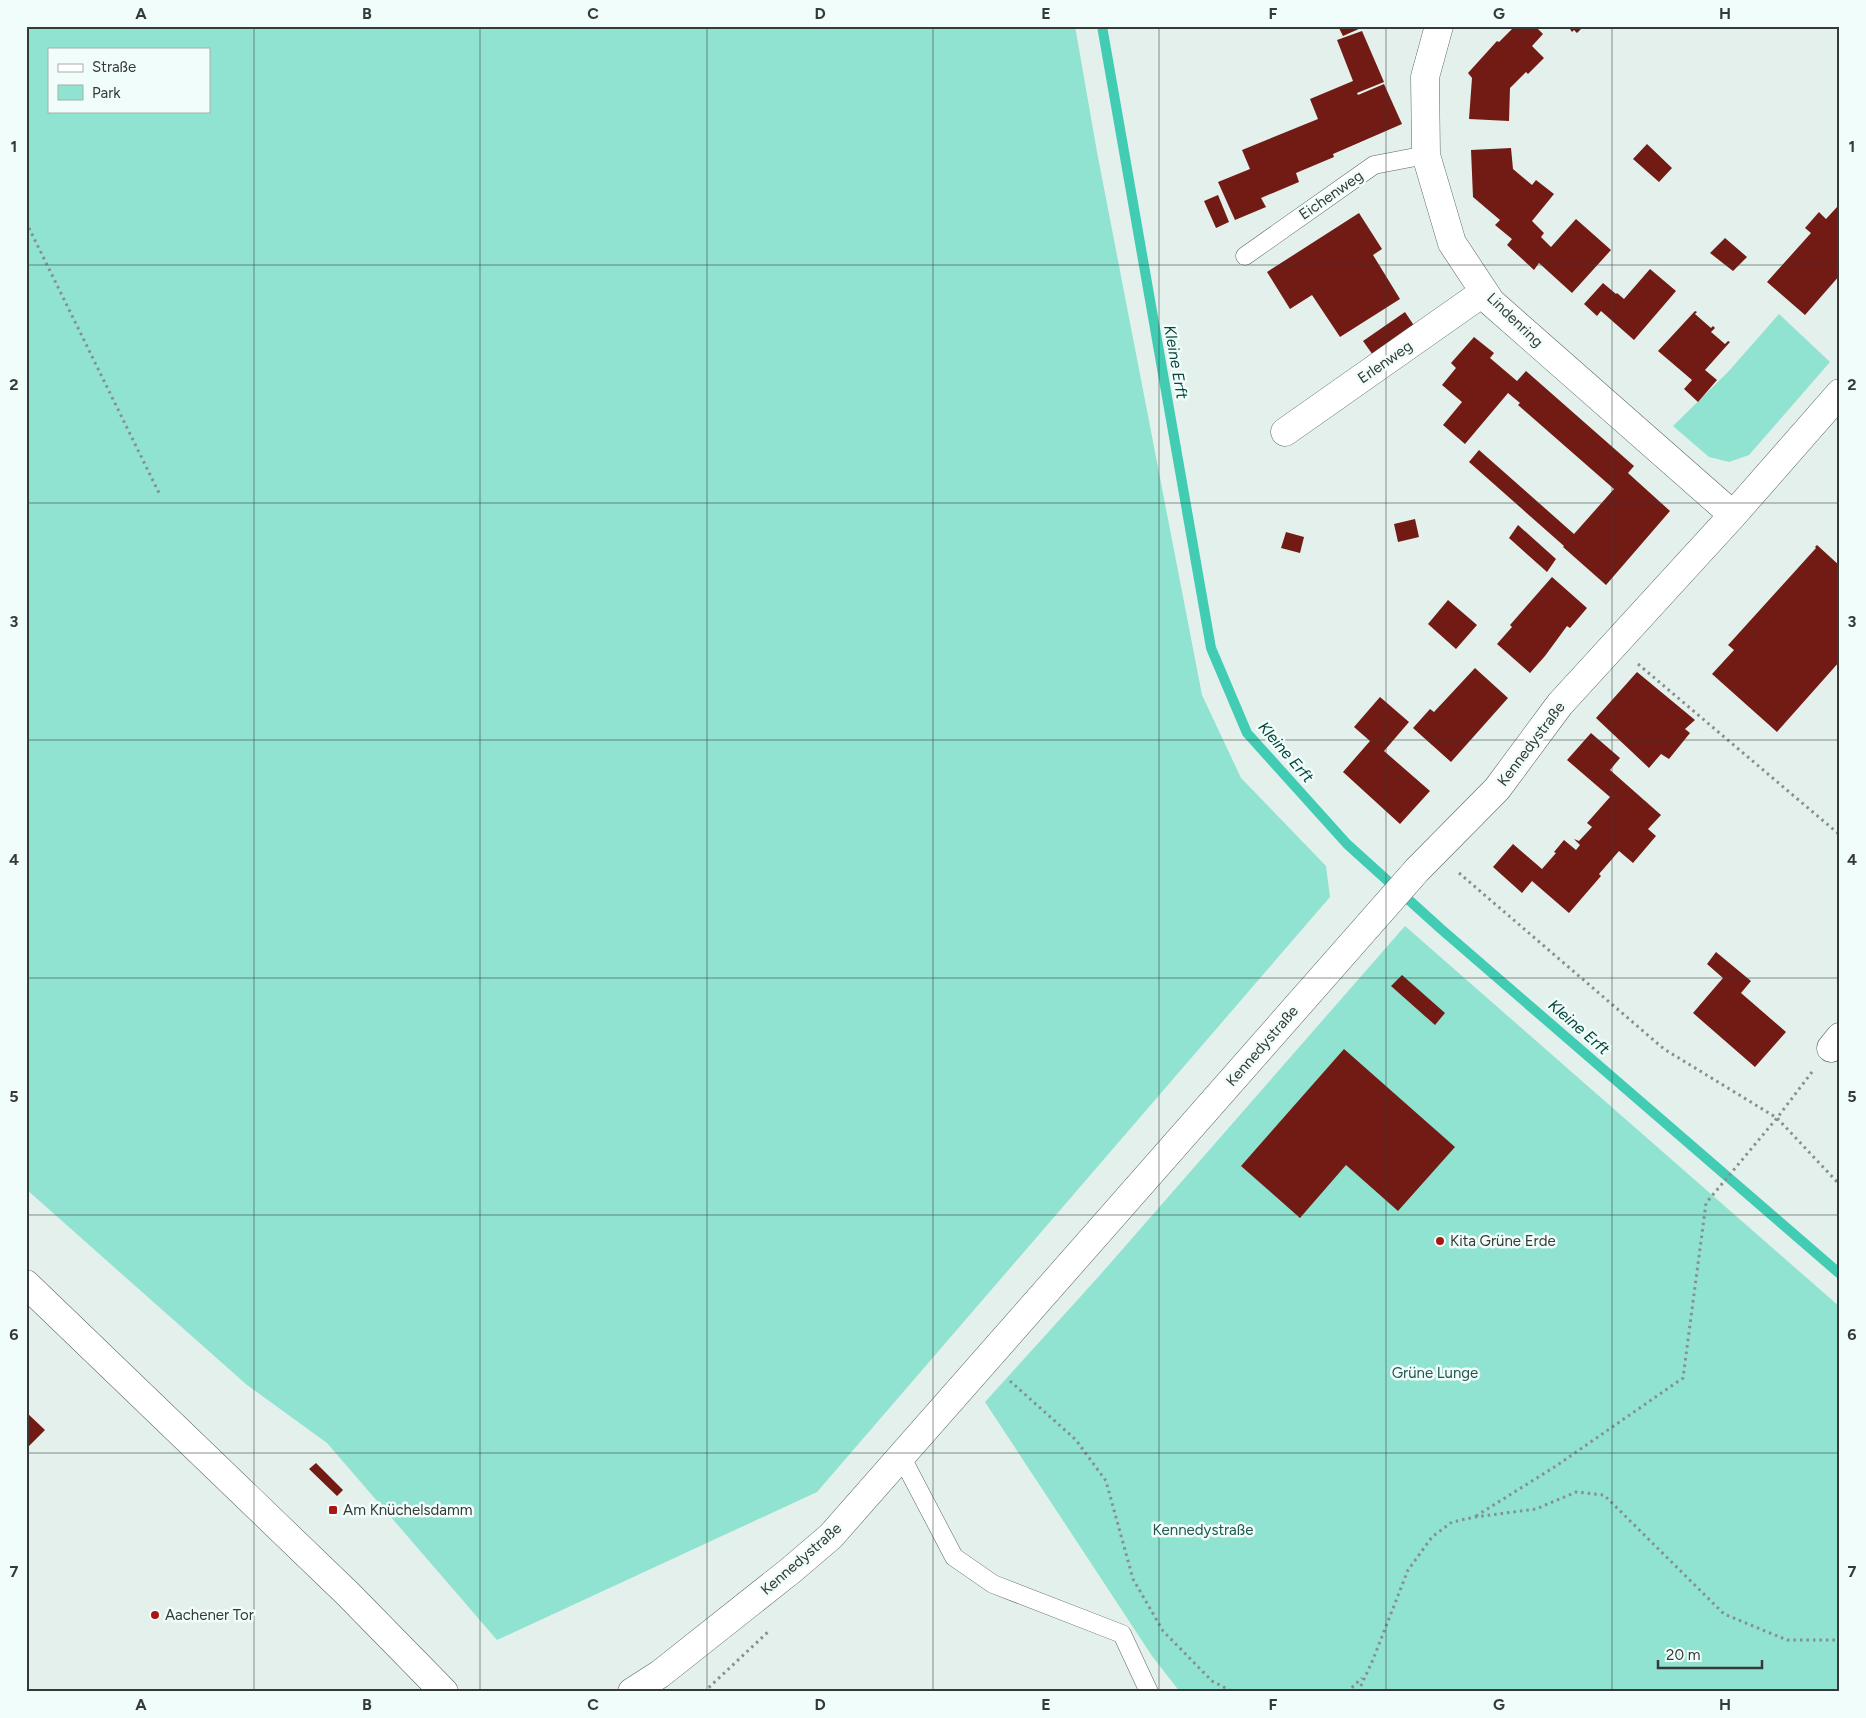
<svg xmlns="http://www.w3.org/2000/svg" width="1866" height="1718" font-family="Figtree,sans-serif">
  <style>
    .green { fill: #90e3d0; fill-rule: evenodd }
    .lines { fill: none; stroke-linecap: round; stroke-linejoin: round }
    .stream { stroke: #42ccb3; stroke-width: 10 }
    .building { fill: #721b15 }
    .service-casing { stroke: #5b6663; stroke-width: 19 }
    .minor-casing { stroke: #5b6663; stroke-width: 29 }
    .secondary-casing { stroke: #5b6663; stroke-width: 29 }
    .path { stroke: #87908d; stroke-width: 3; stroke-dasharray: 2.5 4; stroke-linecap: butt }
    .service { stroke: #fff; stroke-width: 18 }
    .minor { stroke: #fff; stroke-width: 28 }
    .secondary { stroke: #fff; stroke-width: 28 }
    .grid { fill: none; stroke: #353a38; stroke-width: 1; stroke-opacity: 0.55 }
    .poi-dot { fill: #a91714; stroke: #f1fdfa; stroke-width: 2 }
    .labels { text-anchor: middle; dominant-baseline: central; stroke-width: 5; stroke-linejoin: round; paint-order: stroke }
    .street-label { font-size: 15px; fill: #353a38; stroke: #f1fdfa }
    .poi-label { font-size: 15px; fill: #353a38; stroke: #f1fdfa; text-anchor: start }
    .park-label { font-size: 15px; fill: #20584d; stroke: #f1fdfa }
    .water-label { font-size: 16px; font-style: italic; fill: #07453b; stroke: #f1fdfa }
    .neatline { fill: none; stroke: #353a38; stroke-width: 2 }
    .grid-label { font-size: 16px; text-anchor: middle; font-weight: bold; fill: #353a38 }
  </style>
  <rect width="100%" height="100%" fill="#e3f0ec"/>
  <path class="green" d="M26,26H1075L1097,152L1202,695L1241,778L1326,866L1330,897L817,1492L497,1640L327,1443L247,1385L26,1189ZM49,49H209V111H49Z
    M1779,314L1830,362L1749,455L1729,462L1709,457L1673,426L1728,372Z
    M1405,926L1840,1307V1692H1180L1152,1656L985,1402L1100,1275Z"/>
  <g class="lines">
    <path class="stream" d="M1102,26L1211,648L1247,733L1347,844L1441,929L1840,1274"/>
  </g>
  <path class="building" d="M1338,26H1361V28L1343,36Z
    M1513,26H1535L1543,34L1532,46L1544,58L1528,74L1526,72L1510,88L1509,121L1469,119L1472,78L1468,73L1497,41L1499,42L1514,27Z
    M1568,26H1584L1577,33L1574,30L1572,32Z
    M1362,31L1384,82L1357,93L1358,95L1384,84L1402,124L1333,154L1334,157L1296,173L1299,182L1261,198L1266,207L1235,220L1218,182L1250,169L1242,150L1318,119L1310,99L1353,81L1337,40Z
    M1647,144L1672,168L1659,182L1633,159Z
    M1511,148L1513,169L1532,185L1536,180L1554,194L1532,221L1544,233L1541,237L1551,247L1576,219L1611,250L1572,293L1539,263L1534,270L1507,245L1512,239L1495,225L1500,220L1473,197L1471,150Z
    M1218,195L1229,222L1216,228L1204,201Z
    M1837,207L1840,209V275L1805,315L1767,282L1811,233L1805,228L1819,212L1826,219Z
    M1359,213L1382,249L1373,255L1400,299L1340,337L1312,295L1290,309L1267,272Z
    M1725,238L1747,257L1733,271L1710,253Z
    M1650,269L1676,291L1634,340L1601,311L1597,316L1584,304L1603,283L1616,294L1617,293L1624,299Z
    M1695,311L1697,312L1695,314L1711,328L1713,326L1715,328L1711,332L1725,344L1728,341L1730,342L1705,370L1717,380L1698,402L1684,389L1692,380L1658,351Z
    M1405,312L1417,330L1375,358L1363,341Z
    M1474,337L1494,353L1490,358L1517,381L1526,371L1634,466L1628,473L1670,511L1606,585L1563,547L1564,546L1469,462L1479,450L1574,534L1614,489L1518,405L1520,403L1508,393L1465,444L1443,425L1462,402L1442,385L1456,368L1451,363Z
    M1415,519L1419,537L1398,542L1394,524Z
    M1518,525L1556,559L1547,572L1509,538Z
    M1286,532L1304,537L1300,553L1281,548Z
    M1817,545L1840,566V661L1777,732L1712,674L1734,650L1728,645L1729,644L1816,548L1815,547Z
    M1552,577L1587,608L1570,628L1567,626L1545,656L1530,673L1497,644L1512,627L1510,625Z
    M1448,600L1477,625L1456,649L1428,624Z
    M1475,668L1508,698L1451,762L1413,728L1430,709L1434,712Z
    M1637,672L1695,720L1685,729L1690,733L1669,759L1661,754L1649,768L1596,718Z
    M1380,697L1409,722L1384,751L1430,791L1400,824L1343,772L1370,741L1354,727Z
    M1591,733L1620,758L1610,770L1661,815L1648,829L1656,836L1633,863L1619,851L1599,874L1601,876L1569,913L1532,881L1522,893L1493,867L1513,844L1542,869L1556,853L1554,852L1564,840L1576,850L1580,845L1574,839L1579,841L1592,827L1587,823L1610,797L1567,760Z
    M1716,952L1751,981L1741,993L1786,1032L1755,1067L1693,1013L1723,978L1707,964Z
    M1402,975L1445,1013L1435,1025L1391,986Z
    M1344,1049L1455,1147L1398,1211L1346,1165L1300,1218L1241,1166Z
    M26,1412L45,1430L26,1449Z
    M316,1463L343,1490L337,1496L309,1469Z"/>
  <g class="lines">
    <defs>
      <path id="service" d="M1245,256L1374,165L1426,155
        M901,1456L954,1557L993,1584L1122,1634L1149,1692"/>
      <path id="minor" d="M1439,26L1425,77L1426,155L1452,243L1491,302L1733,515
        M1285,432L1484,292
        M1831,1048L1840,1037
        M632,1692L660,1674L790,1571L831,1536L1417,870L1497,789L1560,704L1733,515L1840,393"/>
      <path id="secondary" d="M26,1284L348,1594L444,1692"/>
    </defs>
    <use href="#service" class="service-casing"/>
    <use href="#minor" class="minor-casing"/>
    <use href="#secondary" class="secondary-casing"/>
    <path class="path" d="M26,222L160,495
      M1638,664L1840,835
      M1459,873L1664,1049L1777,1118L1840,1185
      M1010,1381L1076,1440L1106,1481L1133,1579L1163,1631L1212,1681L1233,1692
      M1476,1516L1556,1466L1683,1378L1706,1203L1777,1118L1812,1072
      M704,1692L769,1631
      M1347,1692L1362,1678
      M1358,1692L1372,1662L1408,1570L1432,1537L1452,1522L1475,1517L1536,1509L1576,1492L1604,1495L1724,1614L1787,1640H1840"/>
    <use href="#service" class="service"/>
    <use href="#minor" class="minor"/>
    <use href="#secondary" class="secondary"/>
  </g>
  <path class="grid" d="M254,26V1692M480,26V1692M707,26V1692M933,26V1692M1159,26V1692M1386,26V1692M1612,26V1692M26,265H1840M26,503H1840M26,740H1840M26,978H1840M26,1215H1840M26,1453H1840"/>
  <g class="poi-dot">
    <circle cx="1440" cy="1241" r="5"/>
    <rect x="328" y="1505" width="10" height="10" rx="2.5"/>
    <circle cx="155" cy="1615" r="5"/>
  </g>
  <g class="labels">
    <g class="street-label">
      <text transform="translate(1331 195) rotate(-35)">Eichenweg</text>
      <text transform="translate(1515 320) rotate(44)">Lindenring</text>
      <text transform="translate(1385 362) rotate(-35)">Erlenweg</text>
      <text transform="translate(1531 744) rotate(-53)">Kennedystraße</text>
      <text transform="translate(1262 1046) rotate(-49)">Kennedystraße</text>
      <text transform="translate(801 1559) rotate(-41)">Kennedystraße</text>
    </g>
    <g class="poi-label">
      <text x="1450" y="1241">Kita Grüne Erde</text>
      <text x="343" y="1510">Am Knüchelsdamm</text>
      <text x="165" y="1615">Aachener Tor</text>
    </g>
    <g class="park-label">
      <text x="1435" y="1373">Grüne Lunge</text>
      <text x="1203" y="1530">Kennedystraße</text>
    </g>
    <g class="water-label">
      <text transform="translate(1176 362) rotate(80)">Kleine Erft</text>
      <text transform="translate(1286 752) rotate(49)">Kleine Erft</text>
      <text transform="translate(1579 1027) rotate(41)">Kleine Erft</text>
    </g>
  </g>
  <rect width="1866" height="1718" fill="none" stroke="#f1fdfa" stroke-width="55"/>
  <rect x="48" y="48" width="162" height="65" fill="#f1fdfa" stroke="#a6afac"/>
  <rect x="58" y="64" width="25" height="8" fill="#ffffff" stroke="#a6afac"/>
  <text x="92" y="72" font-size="15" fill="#353a38">Straße</text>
  <rect x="58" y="85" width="25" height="15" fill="#90e3d0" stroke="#a6afac"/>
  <text x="92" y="98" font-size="15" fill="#353a38">Park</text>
  <path d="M1658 1660v8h104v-8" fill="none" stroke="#353a38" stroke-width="2.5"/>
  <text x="1666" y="1660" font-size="15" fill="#353a38" stroke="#f1fdfa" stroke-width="4" paint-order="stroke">20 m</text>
  <rect x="28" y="28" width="1810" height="1662" class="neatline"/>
  <g class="grid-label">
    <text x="141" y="19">A</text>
    <text x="367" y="19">B</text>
    <text x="593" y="19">C</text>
    <text x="820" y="19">D</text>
    <text x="1046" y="19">E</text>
    <text x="1273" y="19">F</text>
    <text x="1499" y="19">G</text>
    <text x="1725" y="19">H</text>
    <text x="14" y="152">1</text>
    <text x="1852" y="152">1</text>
    <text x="14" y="390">2</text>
    <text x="1852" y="390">2</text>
    <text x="14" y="627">3</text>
    <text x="1852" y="627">3</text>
    <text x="14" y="865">4</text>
    <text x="1852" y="865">4</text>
    <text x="14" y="1102">5</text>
    <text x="1852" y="1102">5</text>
    <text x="14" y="1340">6</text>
    <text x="1852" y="1340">6</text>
    <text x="14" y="1577">7</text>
    <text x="1852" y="1577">7</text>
    <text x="141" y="1710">A</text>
    <text x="367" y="1710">B</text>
    <text x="593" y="1710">C</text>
    <text x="820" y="1710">D</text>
    <text x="1046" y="1710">E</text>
    <text x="1273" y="1710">F</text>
    <text x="1499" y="1710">G</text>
    <text x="1725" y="1710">H</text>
  </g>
</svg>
